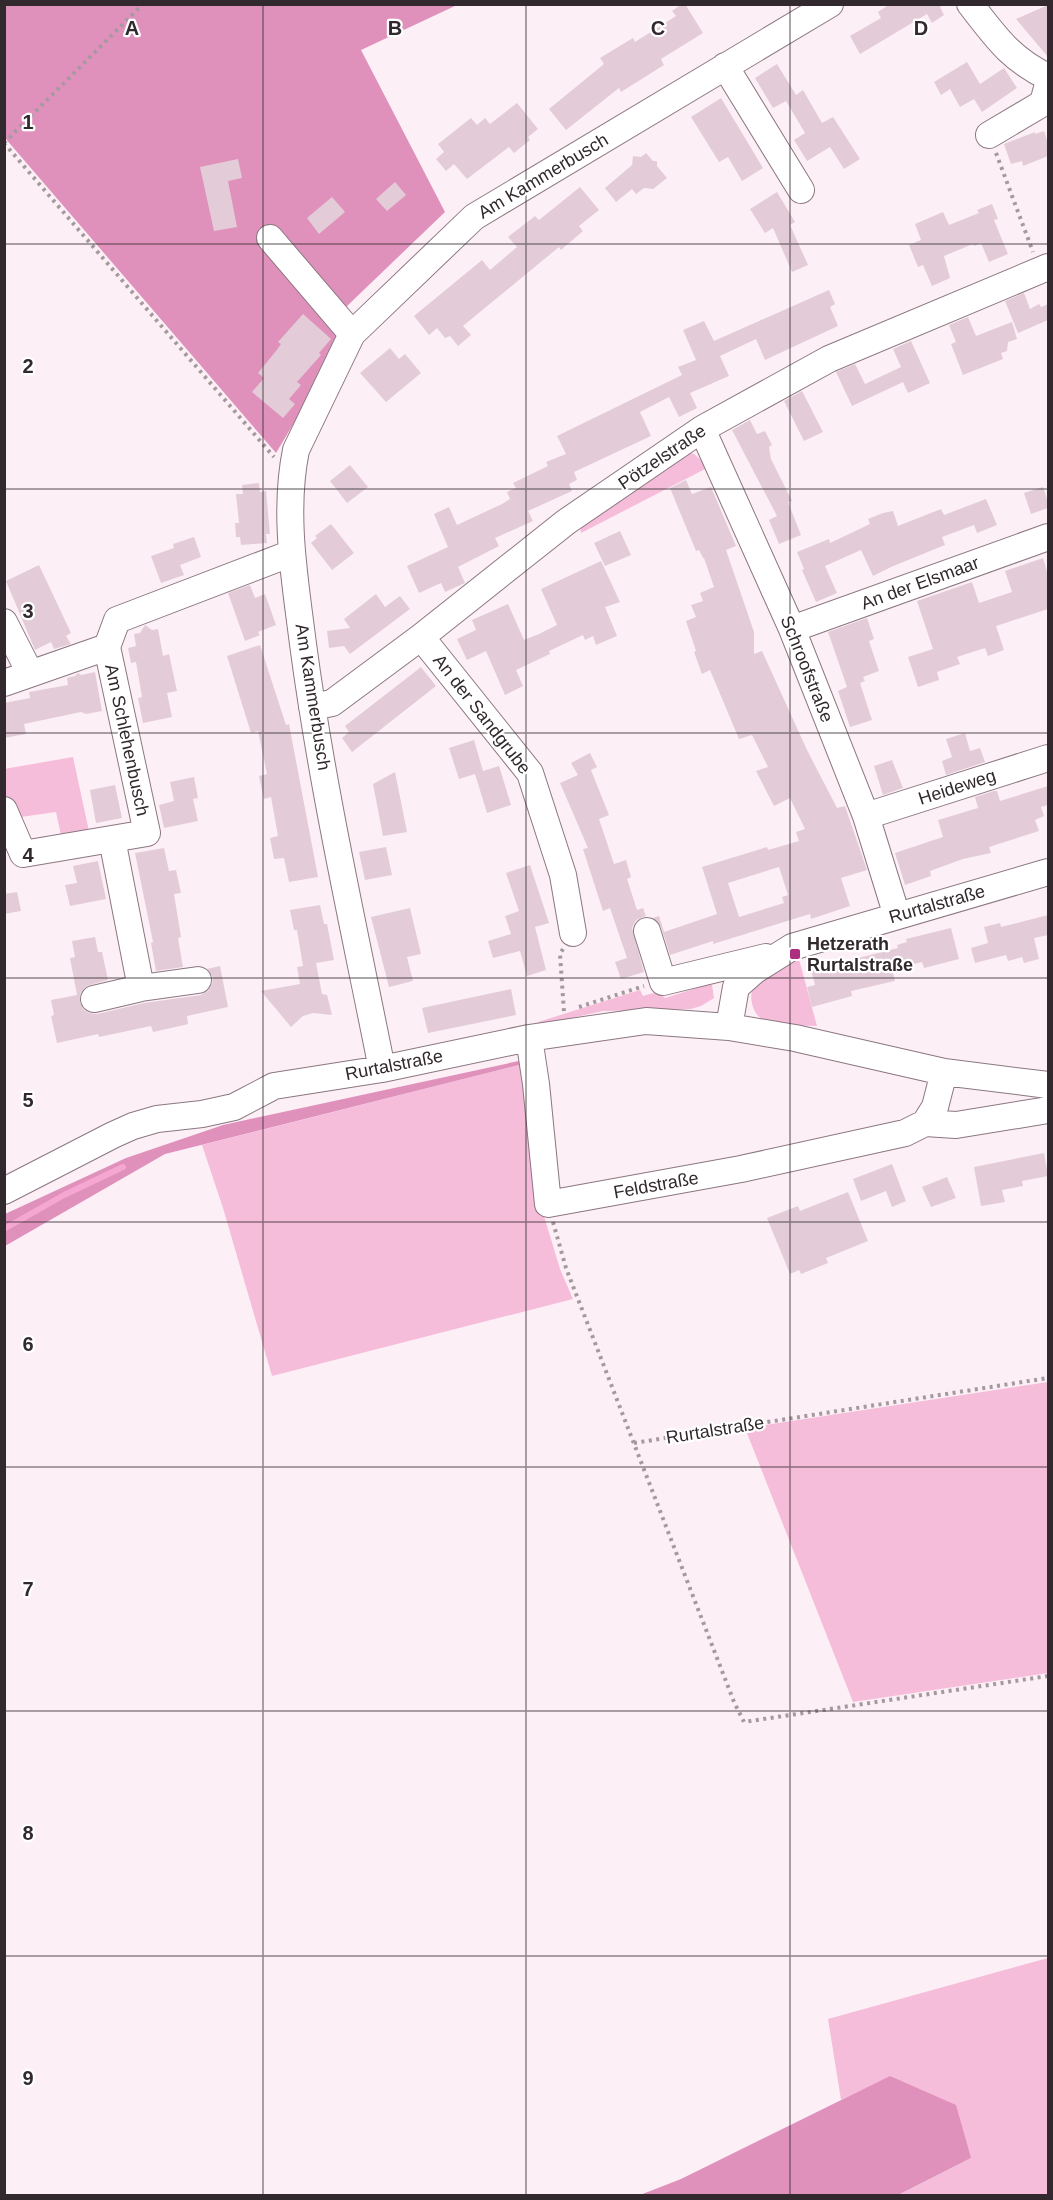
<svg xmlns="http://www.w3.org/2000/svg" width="1053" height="2200" font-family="Helvetica,sans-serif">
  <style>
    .green { fill: #f6bddb }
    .forest { fill: #df91bc }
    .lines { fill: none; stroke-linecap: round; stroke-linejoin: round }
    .stream { stroke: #f5a6d1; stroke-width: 6 }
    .building { fill: #e3ccd7; fill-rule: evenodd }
    .minor-casing { stroke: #8b7781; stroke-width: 28 }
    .path { stroke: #a4999e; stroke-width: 4; stroke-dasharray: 3 4.5; stroke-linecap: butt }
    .minor { stroke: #fff; stroke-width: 26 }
    .grid { fill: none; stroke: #31292d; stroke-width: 1.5; stroke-opacity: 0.55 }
    .poi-dot { fill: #ac2e7f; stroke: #fff; stroke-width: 2 }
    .labels { text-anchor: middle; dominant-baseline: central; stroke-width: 4.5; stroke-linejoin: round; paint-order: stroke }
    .street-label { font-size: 18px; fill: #31292d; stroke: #fff }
    .poi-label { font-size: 18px; font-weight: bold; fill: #31292d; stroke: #fff; text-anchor: start }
    .grid-label { font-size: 20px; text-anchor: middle; font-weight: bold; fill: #31292d; stroke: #fff; stroke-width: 4.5; stroke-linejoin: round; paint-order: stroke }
  </style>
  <rect width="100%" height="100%" fill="#fdeff6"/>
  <path class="green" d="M682,451L694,454L709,467L581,533L579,519Z
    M73,757L90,836L62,840L56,812L14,818L5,797L4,769Z
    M799,959L817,1026C801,1025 784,1027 769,1023C761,1020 756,1015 753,1007C743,977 778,966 799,959Z
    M699,979L712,985L714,998L701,1006L691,1009L603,1011L535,1026L538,1022L640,990L643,996L657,992L665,998L700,987Z
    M531,1062L544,1216L560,1269L573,1299L272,1376L223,1208L202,1145Z
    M1048,1382V1673L853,1702L745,1428Z
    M1048,1958V2195H898L971,2158L891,2076L841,2100L828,2019Z"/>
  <path class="forest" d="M4,5H457L361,50L445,212L346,307L334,356L276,453L5,138Z
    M528,1059L531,1062L165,1154L5,1246V1214L126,1158L223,1125Z
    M890,2076L956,2105L971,2158L898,2195H640L681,2179Z"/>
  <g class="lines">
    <path class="stream" d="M4,1229L64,1195L123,1167"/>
  </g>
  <path class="building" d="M682,4H685L703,33L661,59L664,65L621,92L619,88L566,130L549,109L604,64L600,58L633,38L635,42L676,16L672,11Z
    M890,4H944L940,7L944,15L932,23L927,14L860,54L850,36L881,18L878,12Z
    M1048,5V57L1016,19Z
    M967,62L980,84L1004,68L1017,88L982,112L974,99L960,107L950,89L941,95L934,82Z
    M777,64L796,95L803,90L822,123L833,117L860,159L844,169L830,147L807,161L794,140L805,133L786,101L773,108L755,78Z
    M721,98L763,168L742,181L728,157L719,162L691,117Z
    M517,103L538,129L528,137L530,140L514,153L509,147L467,179L454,164L446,171L436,159L444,152L438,144L471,118L477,125L485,118L490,124Z
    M1044,131L1048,143V156L1023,166L1022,161L1011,164L1004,144L1035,132V134Z
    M646,153L653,161H657V166L667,178L653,189L644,188L636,194L632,189L616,202L605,188L632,165L633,156L641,157Z
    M238,159L242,178L228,181L237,227L214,231L200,167Z
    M395,182L406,195L387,211L376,199Z
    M580,187L599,210L579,226L583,231L561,250L559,247L463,326L471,335L458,346L450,336L445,338L437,328L429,335L414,316L482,260L490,270L517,247L508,237L535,216L539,220Z
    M777,192L795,222L790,225L808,265L792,272L773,228L765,233L750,209Z
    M332,197L345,212L319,234L307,218Z
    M992,204L998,219L994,220L1008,254L989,262L981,243L974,246L973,244L944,256L950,278L932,286L923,265L918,267L909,245L921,240L915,224L943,212L949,225L979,213L977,210Z
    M829,290L835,304L830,307L838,326L765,360L756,339L720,356L729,376L690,393L697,408L679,417L669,397L640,412L651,436L574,472L577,480L569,484L572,491L528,511L533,521L495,538L499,546L458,567L465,583L445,592L441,583L419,593L407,566L448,547L434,514L449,507L457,525L502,504L510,499L507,492L516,488L513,483L548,466L546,462L566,454L557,436L682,375L678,367L696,360L683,330L704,321L714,341Z
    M1024,293L1030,309L1039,304L1041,307L1048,304V320L1018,333L1005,301Z
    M303,314L331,339L319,353L321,355L297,382L301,385L289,399L295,404L283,418L252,392L264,378L258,373L276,351L281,344L278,342Z
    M968,317L976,336L1012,322L1017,339L1008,342L1007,351L1001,353L1003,359L963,375L951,344L956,342L949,325Z
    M911,341L930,383L908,393L903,382L852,406L836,372L855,364L865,384L901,367L893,349Z
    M390,348L399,359L405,354L421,373L386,402L360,373Z
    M802,391L823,432L804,441L784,401Z
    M750,420L757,434L765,431L772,445L769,447L771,459L792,501L788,502L801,535L779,544L769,520L777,516L732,430Z
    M350,465L368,487L347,503L330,481Z
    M686,480L692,494L711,487L736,546L726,550L754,632V654L762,651L807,750L837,808L845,806L867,870L841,878L850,906L811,919L810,914L713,944V941L670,955L661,927L653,918L659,916L664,932L717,914L702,867L767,847L768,850L799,841L796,832L805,829L790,798L774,806L756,771L768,767L752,735L739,739L710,670L702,674L694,652L696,651L686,621L696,617L691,605L703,601L700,593L714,587L704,558H703L699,550L696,551L670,488ZM779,867L788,895L782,897L784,903L739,917L728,883Z
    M259,483L260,492L266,491L270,534H266L267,543L241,545L240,537H236L235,523H239L236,494H243L242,485Z
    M1043,487L1048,502V508L1031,514L1024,493Z
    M986,499L997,525L977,533L974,525L942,537L945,545L891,567L873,576L861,550L825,566L837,593L816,602L802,570L804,569L797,552L829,539L830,543L870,524L868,519L883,513L893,511L898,526L941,509L944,515Z
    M331,524L354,553L332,570L311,543L317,538L315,536Z
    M620,531L631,555L605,566L594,543Z
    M194,537L201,557L180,565L184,575L161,583L151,556L174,548L173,544Z
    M1043,558L1048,575V609L996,626L1004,650L988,656L985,648L957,657L960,664L937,672L939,680L918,687L908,657L933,649L917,601L972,582L979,603L1012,592L1005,571Z
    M601,561L620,602L605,607L617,636L596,645L593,636L585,640L583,635L549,651L550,654L516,670L523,686L505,695L486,651L467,660L457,639L476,630L472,620L508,604L524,640L539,634L557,625L541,589Z
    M39,565L71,633L66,636L71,644L54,649L51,642L35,650L6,581Z
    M250,585L255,598L265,594L276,625L258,632L260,635L245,641L228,593Z
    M376,594L385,607L400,596L410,609L350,654L344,646L329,648L327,631L350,628L344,619Z
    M867,618L874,639L869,641L879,671L863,677L865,681L860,683L872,720L850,727L838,691L847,687L828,632Z
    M145,625L152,630L158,629L163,656L169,654L177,691L167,693L172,717L143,723L138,698L142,697L136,662L131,663L128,648L136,646L134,634L140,633Z
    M260,645L286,725L289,724L318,877L289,882L284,858L274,859L270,838L278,836L271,797L264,799L259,776L267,774L258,731L251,733L227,656Z
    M421,667L436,686L352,752L342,738L349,732L345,726Z
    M95,672L102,711L86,714L81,712L24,724L26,734L4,738V703L30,698L29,692L68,685L67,678L75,676L78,673L81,675Z
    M965,733L970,751L980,748L985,762L946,775L942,761L952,757L946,739Z
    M474,740L483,771L499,766L511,805L487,813L475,774L459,779L449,748Z
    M590,753L597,767L591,770L609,815L599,819L614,864L626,860L631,877L627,879L637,910L643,908L646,916L636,920L632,928L644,972L621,979L615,962L627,958L610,908L603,911L583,849L588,848L560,783L578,775L571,763Z
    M892,760L903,788L883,795L874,766Z
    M395,772L407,832L383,836L373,784Z
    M194,777L198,798L193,799L198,821L164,828L159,805L174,801L170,782Z
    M115,785L122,818L96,823L90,790Z
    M1048,786V805L1041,807L1044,816L1035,820L1039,831L989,847L991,853L963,859L930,871L931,876L905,885L895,853L943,837L938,820L978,808L975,797L994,791H997L1000,801Z
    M386,847L392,875L365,880L359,852Z
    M164,848L169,871L176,870L181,893L174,894L181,937L178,938L183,967L156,971L151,943L153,942L135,853Z
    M98,861L106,899L70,906L65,885L77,883L73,866Z
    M530,865L549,923L535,927L546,970L527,976L520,951L493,958L488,941L511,934L505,916L519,911L506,873Z
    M17,892L21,911L4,914V894Z
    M320,905L324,924H327L334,960L316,963L322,994L327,995L332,1015L313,1013L303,1016L291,1027L261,991L300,984L297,967L303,966L297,930H294L290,910Z
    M410,908L421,954L407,957L413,981L389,987L371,917Z
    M1048,915V935L1034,938L1039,959L1024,963L1022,957L1008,961L1006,955L975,963L971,948L988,943L984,927L1000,923L1001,927Z
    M951,928L959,959L924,968L922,962L892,969L895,981L851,991L852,996L812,1007L807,987L815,985L811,970L898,948L897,945L907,942L906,939Z
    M95,937L98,952H102L108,980L90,985L84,988L80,994V1003L84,1010L89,1013L97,1014L144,1003L201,995L208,991L212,985L213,977L207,969L220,966L228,1007L187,1016L188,1024L180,1026L153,1032L151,1026L99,1037L98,1034L57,1043L51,1016L54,1015L51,1000L77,995L70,958L75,957L72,941Z
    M511,989L516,1015L428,1033L422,1008Z
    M1044,1153L1048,1176L1022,1181L1023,1186L1002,1190L1005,1202L981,1206L974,1167Z
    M892,1164L906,1201L892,1207L886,1191L861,1201L853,1179Z
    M947,1177L956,1198L931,1207L922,1187Z
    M848,1192L868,1241L826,1258L828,1263L801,1274L799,1270L790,1274L767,1218L798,1206L800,1211Z"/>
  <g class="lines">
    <defs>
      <path id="minor" d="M970,4C995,36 1010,59 1048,77
        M725,66L801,190
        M989,135L1043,103L1048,84
        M270,238L352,334
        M702,429L792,629L866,816L897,916
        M4,622L30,673
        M792,629L1048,537
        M421,637L530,773L563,875L573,933
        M4,683L107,647
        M312,707L332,703L421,637L566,522L702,429L829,359L1048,267
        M4,810L23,854L147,833L107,647L117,620L292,553
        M866,816L1048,758
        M112,839L141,988
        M647,931L663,982L766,957
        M94,999L141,988L198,980
        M729,1027L736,987L754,971L792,947L1048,872
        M529,1038L536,1084L548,1204L741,1169L905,1133L925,1123L956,1125L1048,1110
        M382,1069C354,928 322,787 303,644C295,580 283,514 296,450L352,334L474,217L830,4
        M925,1123L935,1107L944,1072
        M4,1191L113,1135L133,1126L157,1119L202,1114L234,1107L274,1086L382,1069L529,1038L646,1021L729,1027L795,1038L944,1072L1048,1085"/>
    </defs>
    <use href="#minor" class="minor-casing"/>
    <path class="path" d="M4,143L274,457
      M4,143L143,4
      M996,153L1033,252
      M563,949L560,954L564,1012
      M579,1007L644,986
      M553,1222L566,1268L734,1702L744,1722L1048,1676
      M634,1443L1048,1378"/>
    <use href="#minor" class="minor"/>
  </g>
  <path class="grid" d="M263,4V2196M526,4V2196M790,4V2196M4,244H1048M4,489H1048M4,733H1048M4,978H1048M4,1222H1048M4,1467H1048M4,1711H1048M4,1956H1048"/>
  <rect class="poi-dot" x="789" y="948" width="12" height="12" rx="3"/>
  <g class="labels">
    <g class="street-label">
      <text transform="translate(543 176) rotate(-31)">Am Kammerbusch</text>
      <text transform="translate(662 457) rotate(-34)">Pötzelstraße</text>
      <text transform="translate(920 583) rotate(-20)">An der Elsmaar</text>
      <text transform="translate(807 669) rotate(68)">Schroofstraße</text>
      <text transform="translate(313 697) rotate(81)">Am Kammerbusch</text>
      <text transform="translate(482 714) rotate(52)">An der Sandgrube</text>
      <text transform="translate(127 740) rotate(78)">Am Schlehenbusch</text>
      <text transform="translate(957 787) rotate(-18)">Heideweg</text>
      <text transform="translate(937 904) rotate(-16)">Rurtalstraße</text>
      <text transform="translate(394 1065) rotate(-11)">Rurtalstraße</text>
      <text transform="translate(656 1185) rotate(-10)">Feldstraße</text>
      <text transform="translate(715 1430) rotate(-9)">Rurtalstraße</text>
    </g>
    <g class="poi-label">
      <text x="807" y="944">Hetzerath<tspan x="807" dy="21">Rurtalstraße</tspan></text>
    </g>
  </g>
  <g class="grid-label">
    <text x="132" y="35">A</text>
    <text x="395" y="35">B</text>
    <text x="658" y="35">C</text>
    <text x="921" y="35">D</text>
    <text x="28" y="129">1</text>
    <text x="28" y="373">2</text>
    <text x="28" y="618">3</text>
    <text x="28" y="862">4</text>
    <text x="28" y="1107">5</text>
    <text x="28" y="1351">6</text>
    <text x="28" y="1596">7</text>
    <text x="28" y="1840">8</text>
    <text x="28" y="2085">9</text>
  </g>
  <rect width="1053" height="2200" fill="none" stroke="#31292d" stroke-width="12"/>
</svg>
